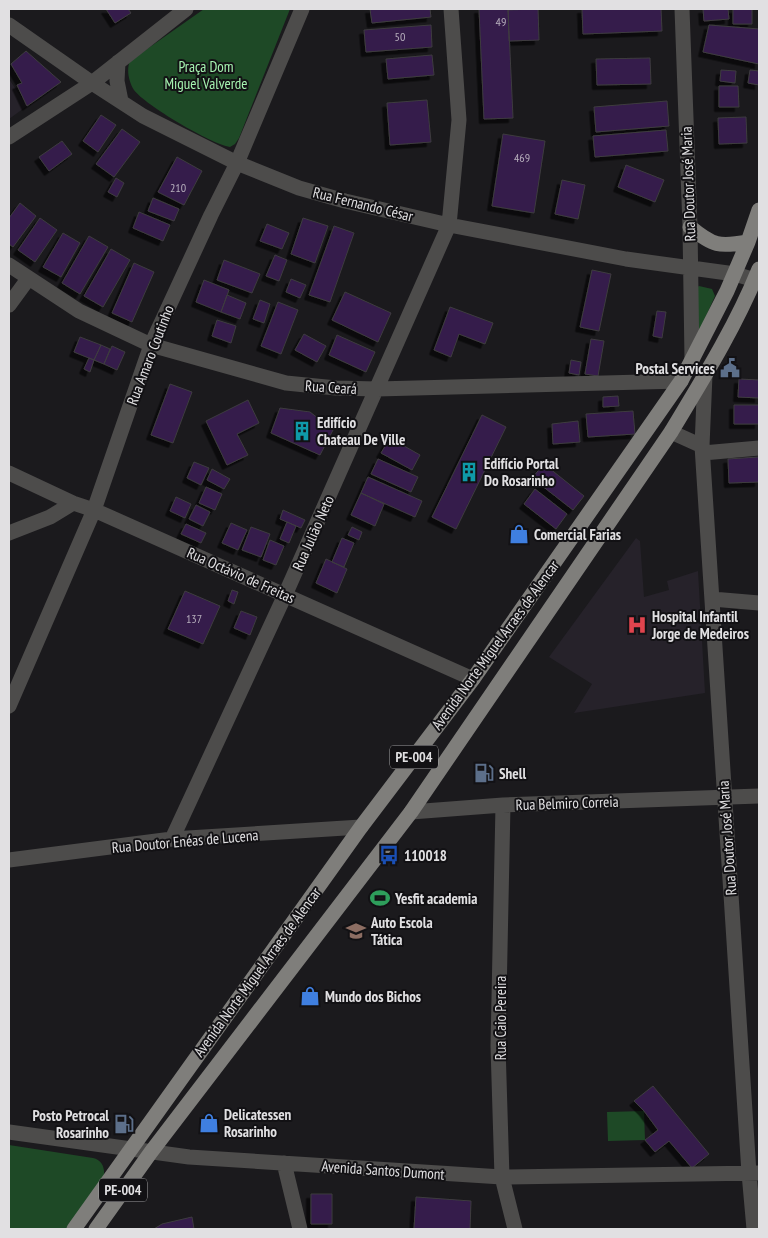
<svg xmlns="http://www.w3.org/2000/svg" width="768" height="1238" font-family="'PT Sans Narrow',sans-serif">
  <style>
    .built { fill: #26222a }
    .green { fill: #1e4926 }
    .building { fill: #341a4c; stroke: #3e3c3f; filter: url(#shadow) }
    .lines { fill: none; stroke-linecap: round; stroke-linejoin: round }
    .minor { stroke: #4d4c4b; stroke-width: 15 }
    .major { stroke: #7f7e7b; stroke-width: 15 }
    .labels { text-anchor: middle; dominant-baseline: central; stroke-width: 4; stroke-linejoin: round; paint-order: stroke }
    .number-label { font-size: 12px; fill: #b6aebc }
    .shield { fill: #121114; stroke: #a3a2a4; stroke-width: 1 }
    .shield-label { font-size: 14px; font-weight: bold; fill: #e1e0e2 }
    .park-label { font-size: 15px; fill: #a5f3b0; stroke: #121114 }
    .street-label { font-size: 15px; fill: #e1e0e2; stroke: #121114 }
    .poi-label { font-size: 15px; font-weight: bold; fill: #e1e0e2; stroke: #121114; text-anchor: start }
  </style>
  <defs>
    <filter id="shadow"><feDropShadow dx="-4.5" dy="4.5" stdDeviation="0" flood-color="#0009"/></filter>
  </defs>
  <rect width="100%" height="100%" fill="#1b1a1d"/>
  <path class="built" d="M9,79L27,106L9,119Z
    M636,538L640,541L644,597L669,590L667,581L698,571L705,693L574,713L592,684L549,657Z"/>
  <path class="green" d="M204,9H290L239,138L235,144L230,147C211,144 145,105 134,90C129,82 126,70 130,61Z
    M699,286L712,289L715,296L699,332L696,288Z
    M644,1111L645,1140L608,1141L607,1112Z
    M9,1145L93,1158C103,1160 106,1170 103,1180L66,1229H9Z"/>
  <path class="building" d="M106,9H128L131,13L115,23Z
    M370,9H430L431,17L372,23Z
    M479,9H508L513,118L484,119Z
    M538,9L539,40L509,41L508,10Z
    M582,9H661L662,31L583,34Z
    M703,9H728L729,19L704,21Z
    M733,9H752V24H733Z
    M431,25L432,47L366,52L364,30Z
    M709,25L759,29V64L703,52Z
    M26,51L61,82L27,106L17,85L22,83L11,64Z
    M432,55L434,75L388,79L386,59Z
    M650,58L651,84L597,85L596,59Z
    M721,70L736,71L735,83L720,81Z
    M750,70L759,71V85L748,83Z
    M719,86H738L739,107H719Z
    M427,100L431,142L390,145L387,103Z
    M667,101L669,126L596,132L594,107Z
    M101,115L116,125L98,152L83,141Z
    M746,117L747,143L719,144L718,118Z
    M122,129L140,142L114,177L96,164Z
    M666,130L668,151L595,157L593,136Z
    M503,134L545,141L534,213L492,206Z
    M62,141L72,154L49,171L39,157Z
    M177,157L202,171L184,205L158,192Z
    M626,165L664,180L655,202L618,187Z
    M116,178L124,183L117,197L108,192Z
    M562,180L585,185L578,219L555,214Z
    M153,198L179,209L174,221L148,211Z
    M20,203L36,216L13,247L9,244V218Z
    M139,212L170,225L163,241L133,228Z
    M40,218L57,230L35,262L18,250Z
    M303,218L328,226L315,263L291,254Z
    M267,224L289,233L282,249L260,241Z
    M334,226L354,233L330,302L309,295Z
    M63,233L80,243L61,277L43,267Z
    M89,236L108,247L80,294L62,283Z
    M111,249L130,260L103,307L84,296Z
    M275,255L287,260L279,281L266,276Z
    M224,260L260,274L252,293L217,280Z
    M134,263L154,272L132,322L112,313Z
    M592,270L611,274L599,331L580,327Z
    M291,279L306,285L300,298L286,292Z
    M204,280L229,290L221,312L196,302Z
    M345,292L391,313L378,342L332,320Z
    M227,295L246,303L240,319L221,312Z
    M260,300L270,304L264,323L253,319Z
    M278,302L298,310L281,354L261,346Z
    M450,307L493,323L485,344L459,334L451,357L434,350Z
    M657,311L666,312L662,338L653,336Z
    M217,320L236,326L231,343L212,336Z
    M304,334L326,346L317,362L295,350Z
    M337,335L375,352L366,372L329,355Z
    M80,337L101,345L94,360L74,352Z
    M591,339L604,341L598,376L585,374Z
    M101,345L110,349L104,364L94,360Z
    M112,346L125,352L117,370L104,364Z
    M89,358L94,360L90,372L84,369Z
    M571,360L581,362L579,375L569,373Z
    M739,379L759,380V398L738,397Z
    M170,384L192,392L173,443L151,435Z
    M618,396L619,406L603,407V397Z
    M248,400L259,423L237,434L248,455L227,465L206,421Z
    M734,405H759V424H734Z
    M280,408L310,412L333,430L320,455L271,433Z
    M633,411L635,434L588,437L586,414Z
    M482,415L506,427L456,529L432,517Z
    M578,421L580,442L553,444L552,424Z
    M390,438L420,455L412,470L381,453Z
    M759,457V482L729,483L728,459Z
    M378,459L418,477L411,492L371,474Z
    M194,462L209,468L201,485L187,478Z
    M544,464L584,496L573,510L532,478Z
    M212,469L230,479L224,489L207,480Z
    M368,477L422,501L415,517L361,493Z
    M206,487L222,494L215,510L199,503Z
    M535,489L567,514L556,529L524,504Z
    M361,493L384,504L375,526L351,515Z
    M176,497L191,504L185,518L170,511Z
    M196,505L210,512L203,526L189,519Z
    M283,510L305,520L301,528L280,519Z
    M287,522L296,526L289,543L280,539Z
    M231,523L247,530L238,550L222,543Z
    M186,524L206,533L201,543L181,534Z
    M251,527L270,534L261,557L242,550Z
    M352,527L362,532L359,540L348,535Z
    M342,538L354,543L344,567L332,562Z
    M270,540L284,546L276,565L263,560Z
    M326,559L347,569L337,593L316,583Z
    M232,590L238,592L234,604L228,601Z
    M185,591L220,606L203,644L168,629Z
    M241,611L257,617L250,635L234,628Z
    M653,1086L709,1154L692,1168L669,1141L655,1152L645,1140L658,1130L644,1111L634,1101Z
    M311,1194H332V1224H311Z
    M416,1197L471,1201L470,1229H414Z
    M192,1217L194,1229H154L162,1224Z"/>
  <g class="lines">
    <path class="minor" d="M682,9L690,227L692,360
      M9,25L92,83L143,116L237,163L299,188L345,201L449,225L626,259L735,274L755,280
      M118,62L117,81L121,101
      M9,137L92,83L186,9
      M9,265L79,311L151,345L286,383L336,388L377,389L681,381
      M9,305L28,279
      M705,375L702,446L749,1173L754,1229
      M671,432L702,446
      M703,453L759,448
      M9,473L73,503L94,510L473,679
      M9,533L50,517L73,503
      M712,599L759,603
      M9,706L94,510L151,345L211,215L237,163L302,9
      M503,805L498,1046L502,1177L515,1229
      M411,812L503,805L759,796
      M172,839L285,595L449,225L459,120L451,9
      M9,860L172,839L361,827
      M9,1132L189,1157L502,1177L758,1173
      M284,1163L300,1229"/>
    <path class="major" d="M690,227C713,246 719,247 748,242
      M74,1229L361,827L473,679L681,381L727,291L748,242L759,210
      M96,1229L151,1152L411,812L671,432C703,379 736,326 759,269"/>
  </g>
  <defs>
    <symbol id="civic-bare" viewBox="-9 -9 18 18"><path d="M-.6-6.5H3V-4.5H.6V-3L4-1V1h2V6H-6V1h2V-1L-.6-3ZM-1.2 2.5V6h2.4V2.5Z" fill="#5c6f8a" stroke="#121114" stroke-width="2.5" paint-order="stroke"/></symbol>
    <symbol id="building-bare" viewBox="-9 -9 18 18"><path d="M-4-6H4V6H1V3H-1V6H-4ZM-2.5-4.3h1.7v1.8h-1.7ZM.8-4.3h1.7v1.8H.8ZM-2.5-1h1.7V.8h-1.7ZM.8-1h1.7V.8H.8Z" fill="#0f9aa8" stroke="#121114" stroke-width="2.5" paint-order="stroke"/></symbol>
    <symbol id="shop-bare" viewBox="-9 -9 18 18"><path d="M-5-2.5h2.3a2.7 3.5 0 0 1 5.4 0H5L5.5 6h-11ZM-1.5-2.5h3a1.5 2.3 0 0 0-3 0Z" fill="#3f7fe0" stroke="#121114" stroke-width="2.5" paint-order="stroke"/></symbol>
    <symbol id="hospital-bare" viewBox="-9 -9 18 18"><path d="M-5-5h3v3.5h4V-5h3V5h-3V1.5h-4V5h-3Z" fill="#e0444e" stroke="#121114" stroke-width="2.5" paint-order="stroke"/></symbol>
    <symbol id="fuel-bare" viewBox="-9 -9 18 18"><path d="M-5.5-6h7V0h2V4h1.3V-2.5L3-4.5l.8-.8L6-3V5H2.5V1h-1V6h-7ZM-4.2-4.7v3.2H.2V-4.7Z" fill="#5c6f8a" stroke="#121114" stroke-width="2.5" paint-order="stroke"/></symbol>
    <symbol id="bus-bare" viewBox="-9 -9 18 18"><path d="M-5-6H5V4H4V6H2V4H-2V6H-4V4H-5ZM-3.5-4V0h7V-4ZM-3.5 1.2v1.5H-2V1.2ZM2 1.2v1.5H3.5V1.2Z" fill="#1a4fb4" stroke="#121114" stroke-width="2.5" paint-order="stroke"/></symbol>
    <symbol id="stadium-bare" viewBox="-9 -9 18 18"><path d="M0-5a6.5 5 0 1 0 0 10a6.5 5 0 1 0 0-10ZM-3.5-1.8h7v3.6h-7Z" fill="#2e9e5b" stroke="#121114" stroke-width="2.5" paint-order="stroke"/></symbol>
    <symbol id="school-bare" viewBox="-9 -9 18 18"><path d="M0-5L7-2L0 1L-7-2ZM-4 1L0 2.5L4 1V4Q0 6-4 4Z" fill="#8d6e63" stroke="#121114" stroke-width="2.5" paint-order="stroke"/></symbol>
  </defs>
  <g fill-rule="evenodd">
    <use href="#civic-bare" x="716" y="354" width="28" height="28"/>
    <use href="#building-bare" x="288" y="417" width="28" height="28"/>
    <use href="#building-bare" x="455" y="458" width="28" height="28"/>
    <use href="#shop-bare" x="505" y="520" width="28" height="28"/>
    <use href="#hospital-bare" x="623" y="611" width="28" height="28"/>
    <use href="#fuel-bare" x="470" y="759" width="28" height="28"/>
    <use href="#bus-bare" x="375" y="841" width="28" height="28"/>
    <use href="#stadium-bare" x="366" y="884" width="28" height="28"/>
    <use href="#school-bare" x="342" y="917" width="28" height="28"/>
    <use href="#shop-bare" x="296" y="982" width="28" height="28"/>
    <use href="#shop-bare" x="195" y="1109" width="28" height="28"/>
    <use href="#fuel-bare" x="110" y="1110" width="28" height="28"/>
  </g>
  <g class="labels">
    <g class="number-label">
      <text x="501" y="21">49</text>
      <text x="400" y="36">50</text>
      <text x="522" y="157">469</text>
      <text x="178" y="187">210</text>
      <text x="194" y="618">137</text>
    </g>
    <g class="shield">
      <rect x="390" y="745.5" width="48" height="23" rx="4"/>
      <rect x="99" y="1178.5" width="48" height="23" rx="4"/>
    </g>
    <g class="shield-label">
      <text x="414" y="757">PE-004</text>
      <text x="123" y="1190">PE-004</text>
    </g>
    <g class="park-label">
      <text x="206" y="66">Praça Dom<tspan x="206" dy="17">Miguel Valverde</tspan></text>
    </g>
    <g class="street-label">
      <text transform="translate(688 184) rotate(-92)">Rua Doutor José Maria</text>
      <text transform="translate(363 204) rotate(14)">Rua Fernando César</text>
      <text transform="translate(150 355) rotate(-69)">Rua Amaro Coutinho</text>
      <text transform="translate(331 387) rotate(4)">Rua Ceará</text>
      <text transform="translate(313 533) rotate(-66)">Rua Julião Neto</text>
      <text transform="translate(241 575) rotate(24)">Rua Octávio de Freitas</text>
      <text transform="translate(495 645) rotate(-54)">Avenida Norte Miguel Arraes de Alencar</text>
      <text transform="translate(567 803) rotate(-2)">Rua Belmiro Correia</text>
      <text transform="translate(727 838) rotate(-94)">Rua Doutor José Maria</text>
      <text transform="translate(185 841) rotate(-5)">Rua Doutor Enéas de Lucena</text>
      <text transform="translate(257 972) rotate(-54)">Avenida Norte Miguel Arraes de Alencar</text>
      <text transform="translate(500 1018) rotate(-90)">Rua Caio Pereira</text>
      <text transform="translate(383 1170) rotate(4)">Avenida Santos Dumont</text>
    </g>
    <g class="poi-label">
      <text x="715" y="368" text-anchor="end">Postal Services</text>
      <text x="317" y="422">Edifício<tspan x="317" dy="17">Chateau De Ville</tspan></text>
      <text x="484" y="463">Edifício Portal<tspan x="484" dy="17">Do Rosarinho</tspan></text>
      <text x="534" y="534">Comercial Farias</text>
      <text x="652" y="616">Hospital Infantil<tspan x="652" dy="17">Jorge de Medeiros</tspan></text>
      <text x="499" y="773">Shell</text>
      <text x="404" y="855">110018</text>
      <text x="395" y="898">Yesfit academia</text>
      <text x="371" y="922">Auto Escola<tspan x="371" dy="17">Tática</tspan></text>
      <text x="325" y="996">Mundo dos Bichos</text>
      <text x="224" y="1114">Delicatessen<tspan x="224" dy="17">Rosarinho</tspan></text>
      <text x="109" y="1115" text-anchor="end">Posto Petrocal<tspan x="109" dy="17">Rosarinho</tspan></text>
    </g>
  </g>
  <rect width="768" height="1238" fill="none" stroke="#e1e0e2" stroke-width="20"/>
</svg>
